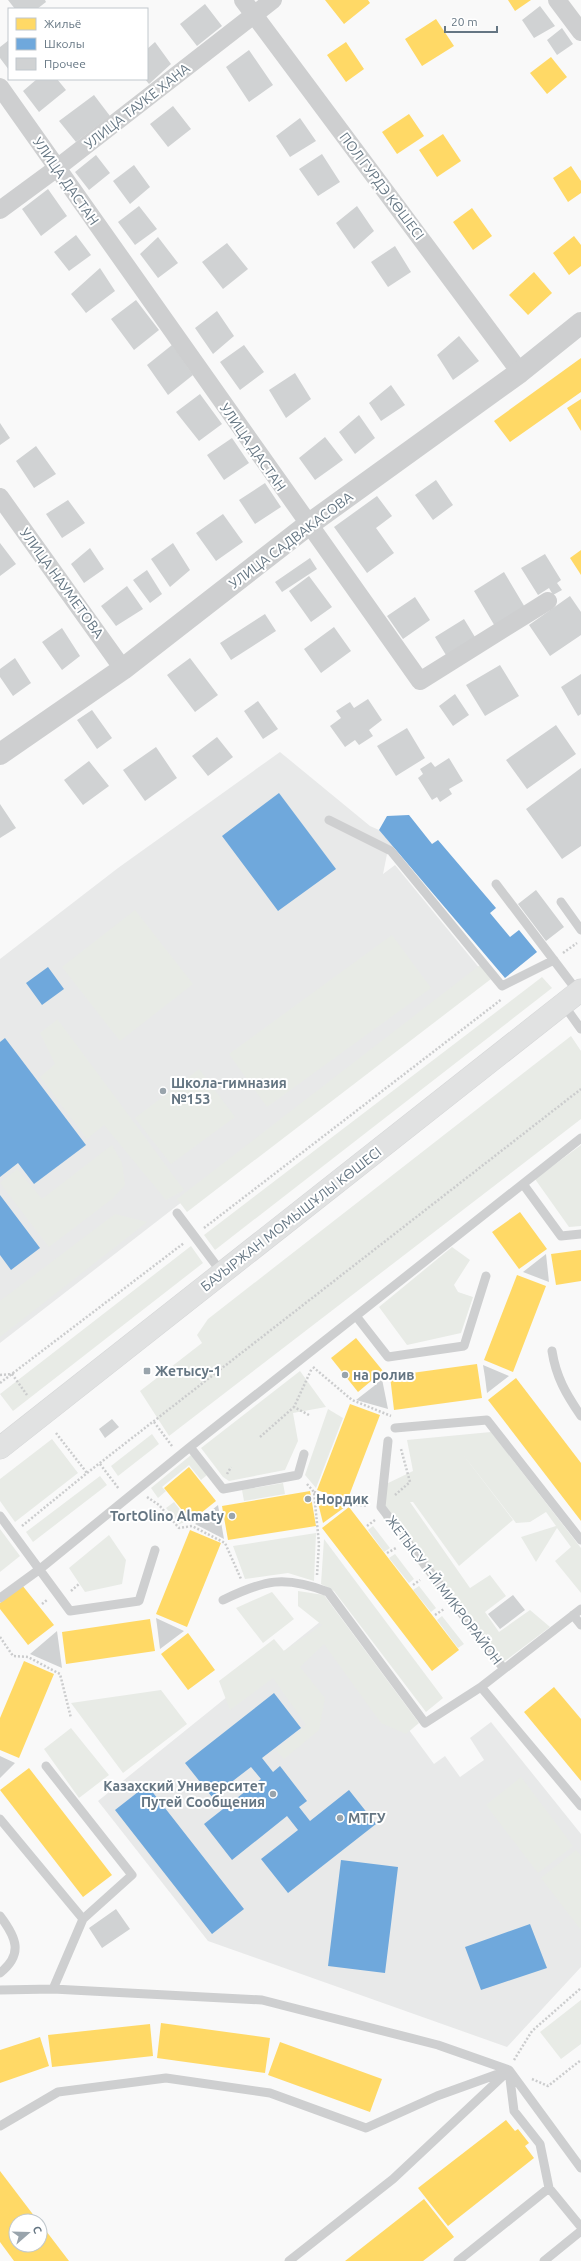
<svg xmlns="http://www.w3.org/2000/svg" width="581" height="2261" font-family="Ubuntu,sans-serif">
  <style>
    .built { fill: #e8e9e9 }
    .green { fill: #e8ebe6 }
    .homes { fill: #ffd966 }
    .schools { fill: #6fa8dc }
    .building { fill: #d0d2d3 }
    .lines { fill: none; stroke-linecap: round; stroke-linejoin: round }
    .secondary-casing { stroke: #d5d6d7; stroke-width: 23 }
    .path { stroke: #cbcccd; stroke-width: 2.5; stroke-dasharray: 2 2; stroke-linecap: butt }
    .service { stroke: #cecfd0; stroke-width: 9 }
    .minor { stroke: #cecfd0; stroke-width: 18 }
    .tertiary { stroke: #cecfd0; stroke-width: 22 }
    .secondary { stroke: #e1e2e2; stroke-width: 22 }
    .poi-dot { fill: #99a4ac; stroke: #fff; stroke-width: 1.5 }
    .labels { text-anchor: middle; dominant-baseline: central; stroke-width: 4; stroke-linejoin: round; paint-order: stroke }
    .street-label { font-size: 14px; fill: #657683; stroke: #fff }
    .poi-label { font-size: 14px; font-weight: bold; fill: #657683; stroke: #fff; text-anchor: start }
  </style>
  <rect width="100%" height="100%" fill="#f9f9f9"/>
  <path class="built" d="M280,752L370,826L379,830L394,847L387,854L383,874L395,865L481,970L0,1343V959L118,868Z
    M326,1617L434,1764L445,1756L460,1777L484,1760L470,1738L491,1722L581,1834V1967L507,2047L208,1941L98,1801Z"/>
  <path class="green" d="M135,910L193,984L120,1041L62,967Z
    M392,935L431,988L267,1107L229,1054Z
    M480,965L491,979L187,1212L177,1199Z
    M542,977L552,988L215,1250L204,1235Z
    M58,1019V1020L184,1190L166,1200L104,1125L87,1139L40,1077L55,1064L40,1033Z
    M571,1036L581,1051V1119L169,1436L140,1391L202,1343L197,1335L208,1319Z
    M199,1069L235,1117L171,1164L135,1118Z
    M112,1145L122,1163L125,1185L112,1199L49,1247L0,1183L17,1169L42,1199Z
    M581,1145V1226L569,1227L535,1179Z
    M115,1214L147,1222L0,1337V1301Z
    M191,1246L203,1263L13,1411L0,1394Z
    M452,1247L470,1260L454,1285L458,1292L473,1297L461,1333L407,1345L379,1307Z
    M300,1371L326,1407L293,1413L298,1441L285,1470L229,1481L223,1477L201,1448Z
    M328,1409L343,1418L316,1488L305,1475Z
    M491,1432L581,1548V1593L555,1561L571,1547L557,1528L536,1562L521,1537L556,1526L546,1512L530,1522L516,1523L461,1452L513,1520L459,1566L413,1502H410L470,1588L490,1575L506,1596L485,1612L499,1632L530,1610L550,1627L497,1667L383,1518L382,1486L413,1471L407,1440Z
    M152,1434L159,1444L118,1476L111,1466Z
    M52,1439L78,1473L15,1522L0,1501V1479Z
    M191,1455L207,1475L201,1480L189,1465L162,1487L166,1491L158,1498L151,1488Z
    M100,1476L107,1485L33,1542L26,1532Z
    M283,1483L285,1494L244,1501L242,1490Z
    M174,1502L189,1521L179,1524L166,1508Z
    M373,1526L390,1548L384,1552L368,1530Z
    M0,1529L20,1556L0,1572Z
    M316,1533L314,1581L288,1573L245,1579L233,1546Z
    M109,1535L126,1560L122,1584L85,1592L69,1568Z
    M324,1539L443,1698L426,1712L334,1591L321,1584Z
    M395,1554L414,1579L409,1583L389,1558Z
    M419,1586L436,1608L431,1612L413,1590Z
    M298,1591L324,1595L419,1723L406,1734L381,1723L324,1644L300,1667L325,1698L319,1730L284,1759L276,1750L306,1725L273,1678L230,1710L219,1681L274,1639L284,1651L322,1625L298,1606Z
    M272,1592L294,1619L263,1643L236,1608Z
    M442,1616L464,1644L458,1648L437,1620Z
    M161,1690L187,1724L123,1773L71,1703Z
    M71,1728L109,1775L79,1798L44,1749Z
    M521,1777L573,1846L538,1873L486,1805Z
    M576,1850L581,1856V1930L541,1878Z
    M581,2000V2044L561,2059L540,2032Z"/>
  <path class="homes" d="M325,0H368L370,3L344,24Z
    M508,0H531L515,11Z
    M436,19L454,46L422,66L405,39Z
    M346,42L364,69L346,82L327,55Z
    M551,57L567,77L547,94L530,73Z
    M409,114L424,136L397,154L382,132Z
    M443,134L461,161L437,177L419,150Z
    M571,166L581,181V193L568,202L553,178Z
    M472,208L492,236L473,250L453,222Z
    M574,236L581,245V266L569,275L553,253Z
    M534,272L552,293L528,315L509,295Z
    M581,358V392L510,442L494,421Z
    M581,399V431L567,408Z
    M581,550V575L570,558Z
    M520,1212L547,1249L519,1269L492,1232Z
    M581,1250V1281L556,1285L551,1254Z
    M517,1275L546,1286L513,1372L484,1360Z
    M356,1338L383,1371L358,1392L331,1358Z
    M477,1364L482,1398L394,1410L390,1376Z
    M516,1378L581,1463V1521L488,1400Z
    M350,1404L380,1415L347,1501L317,1490Z
    M189,1467L216,1501L191,1521L164,1488Z
    M310,1491L316,1526L228,1540L222,1506Z
    M316,1495L321,1497L345,1507L323,1523Z
    M349,1507L459,1650L432,1671L322,1528Z
    M190,1530L221,1543L187,1627L156,1614Z
    M22,1585L54,1625L28,1645L0,1609V1603Z
    M150,1619L155,1651L66,1664L62,1632Z
    M188,1633L215,1670L188,1690L161,1654Z
    M24,1661L54,1674L19,1758L0,1750V1718Z
    M554,1687L581,1719V1781L524,1712Z
    M29,1768L112,1875L83,1897L0,1790Z
    M161,2023L270,2038L265,2073L157,2058Z
    M150,2024L153,2056L52,2067L48,2035Z
    M40,2037L49,2066L0,2083V2050Z
    M280,2042L382,2079L370,2112L268,2075Z
    M506,2120L515,2131L518,2129L529,2143L525,2146L534,2158L448,2226L418,2188Z
    M0,2171L38,2221H16V2245H40V2223L69,2261H14L0,2242Z
    M424,2199L454,2237L423,2261H345Z"/>
  <path class="schools" d="M279,793L336,869L278,911L222,836Z
    M409,815L432,844L438,840L496,908L490,913L510,937L519,930L537,952L505,978L379,830L387,816Z
    M48,967L64,989L42,1005L26,983Z
    M5,1038L86,1145L34,1184L18,1163L0,1177V1042Z
    M0,1195L40,1248L11,1270L0,1255Z
    M274,1693L301,1728L262,1758L273,1772L280,1766L307,1801L299,1807L310,1821L349,1790L376,1824L288,1893L261,1859L298,1830L287,1816L232,1860L204,1824L261,1779L251,1767L212,1797L185,1763Z
    M147,1785L244,1909L212,1934L115,1810Z
    M341,1860L398,1867L385,1973L328,1966Z
    M530,1924L547,1968L481,1990L465,1947Z"/>
  <path class="building" d="M8,0H45L46,2L37,9H15Z
    M205,4L222,26L197,46L180,24Z
    M540,6L555,26L534,38L522,20Z
    M562,28L573,44L557,55L547,40Z
    M9,40V70L0,58V47Z
    M155,42L171,64L149,84L145,79H147V49Z
    M249,50L273,85L249,102L226,67Z
    M37,79H57L66,90L39,112L23,91Z
    M94,95L110,116L76,142L59,121Z
    M173,106L191,129L168,147L150,124Z
    M300,118L316,141L290,157L276,136Z
    M322,154L340,182L318,196L299,169Z
    M96,155L110,173L89,190L75,172Z
    M134,165L150,187L130,204L113,181Z
    M48,189L67,216L41,236L22,209Z
    M139,206L157,229L135,245L118,222Z
    M357,206L374,231L354,249L336,223Z
    M76,235L91,255L69,271L54,252Z
    M158,237L178,263L158,278L140,254Z
    M227,243L248,269L223,289L202,262Z
    M395,246L411,272L388,287L371,262Z
    M100,268L115,291L86,313L71,294Z
    M136,300L159,330L134,350L111,319Z
    M217,311L234,336L213,354L195,328Z
    M459,336L479,361L453,380L437,355Z
    M172,345L193,375L168,395L147,365Z
    M244,345L264,372L240,390L220,362Z
    M295,373L311,399L286,418L269,390Z
    M391,385L405,405L381,421L369,403Z
    M200,394L222,424L199,441L176,412Z
    M359,415L375,438L355,454L339,432Z
    M0,423L10,438L0,445Z
    M325,437L343,460L315,480L299,458Z
    M232,438L249,463L224,480L207,455Z
    M36,446L56,474L34,488L16,461Z
    M436,480L453,505L433,520L415,495Z
    M265,483L281,507L255,524L239,500Z
    M377,496L392,516L376,528L394,553L367,573L334,527Z
    M68,500L85,523L62,538L46,514Z
    M223,514L243,542L216,561L196,533Z
    M0,543L16,564L0,576Z
    M173,543L190,570L170,587L151,559Z
    M90,548L104,569L84,583L71,564Z
    M545,554L561,580L557,583L562,590L553,595L549,588L538,595L521,568Z
    M310,558L317,569L282,592L275,582Z
    M147,570L162,594L150,603L133,580Z
    M504,572L526,609L496,628L474,591Z
    M309,576L332,607L311,622L289,591Z
    M127,586L143,609L116,626L101,606Z
    M570,596L581,612V635L550,656L529,625Z
    M415,597L430,620L403,639L387,616Z
    M265,614L276,631L231,660L220,643Z
    M464,619L478,642L449,660L435,637Z
    M334,627L351,651L321,673L304,649Z
    M62,628L80,656L62,670L42,642Z
    M15,658L31,683L13,696L0,677V669Z
    M190,658L218,695L195,712L167,675Z
    M500,665L519,696L485,716L466,685Z
    M581,674V714L578,716L561,687Z
    M455,694L469,715L453,726L439,706Z
    M368,699L382,720L369,730L373,736L359,745L355,740L345,747L330,726L341,718L336,711L350,702L354,708Z
    M258,701L278,729L263,739L244,711Z
    M92,710L112,738L97,749L77,720Z
    M556,725L576,754L527,789L506,760Z
    M407,728L425,758L396,776L377,746Z
    M217,737L233,757L208,776L192,756Z
    M156,747L177,778L145,801L123,770Z
    M449,758L463,781L449,789L452,794L440,802L437,797L432,800L418,778L423,774L420,769L431,762L435,767Z
    M89,761L109,786L83,805L64,780Z
    M581,768V846L562,859L526,809Z
    M0,804L16,828L0,838Z
    M536,890L564,927L546,941L518,904Z
    M546,1254L549,1282L523,1272Z
    M483,1365L509,1376L487,1393L485,1377Z
    M382,1379L388,1409L356,1400L374,1386Z
    M112,1419L119,1427L105,1438L99,1429Z
    M218,1505L224,1539L195,1524Z
    M513,1595L525,1610L500,1629L488,1614Z
    M156,1618L184,1631L160,1649L157,1625Z
    M57,1631L62,1668L30,1654Z
    M0,1756L15,1763L0,1778Z
    M116,1909L130,1929L102,1948L89,1928Z"/>
  <g class="lines">
    <defs>
      <path id="secondary" d="M0,1448L581,990"/>
    </defs>
    <use href="#secondary" class="secondary-casing"/>
    <path class="path" d="M563,953L577,943
      M204,1228L502,999
      M313,1367L352,1400L391,1416
      M0,1375L12,1374L27,1395
      M0,1383L184,1243
      M309,1415L294,1407L312,1368
      M154,1422L172,1446
      M56,1433L87,1473
      M260,1437L294,1407
      M100,1464L119,1489
      M227,1474L231,1467
      M307,1484L314,1492L319,1544L317,1575
      M314,1492L350,1504L368,1506
      M395,1495L410,1482L401,1449
      M147,1497L159,1505L179,1528L192,1526L225,1543L241,1579
      M22,1526L87,1473L581,1089
      M367,1526L375,1520
      M387,1553L396,1548
      M413,1585L420,1580
      M71,1591L79,1584
      M42,1604L47,1600
      M435,1615L444,1609
      M0,1637L13,1656L28,1657L60,1674L71,1718
      M514,2060L532,2031L581,1988
      M532,2079L548,2086L581,2060"/>
    <path class="service" d="M329,820L391,851L502,986L554,960
      M496,884L578,992
      M561,902L581,930
      M563,1004L581,1029
      M523,1184L561,1236L581,1234
      M177,1213L222,1273
      M356,1316L388,1357L464,1346L486,1276
      M552,1351C556,1377 566,1394 581,1416
      M395,1428L487,1420L581,1540
      M388,1441L381,1507L504,1669
      M190,1447L223,1489L298,1475L304,1454
      M0,1516L70,1611L139,1601L155,1550
      M0,1598L40,1569L190,1447L581,1138
      M223,1600C264,1580 284,1575 328,1592L425,1723L481,1687L581,1609
      M573,1615L581,1625
      M481,1687L581,1806
      M0,1819L83,1919L132,1875L46,1766
      M0,1916C16,1937 24,1954 0,1973
      M53,1989L83,1919
      M0,1990L53,1989L262,2000L438,2045L509,2070L581,2168
      M509,2071L514,2111L540,2144L549,2188
      M0,2126L58,2092L166,2078L270,2093L366,2128L437,2096L509,2070
      M289,2261L393,2179L505,2074
      M458,2261L549,2188L581,2227
      M544,2261L581,2231"/>
    <path class="minor" d="M243,0L520,372
      M557,0L581,32
      M0,87L420,681L548,601
      M0,210L57,168L273,0
      M0,497L123,669"/>
    <path class="tertiary" d="M0,754L123,669L308,525L520,372L581,323"/>
    <use href="#secondary" class="secondary"/>
  </g>
  <g class="poi-dot">
    <circle cx="163" cy="1091" r="4"/>
    <rect x="143" y="1367" width="8" height="8" rx="2"/>
    <circle cx="345" cy="1375" r="4"/>
    <circle cx="308" cy="1499" r="4"/>
    <circle cx="232" cy="1516" r="4"/>
    <circle cx="273" cy="1794" r="4"/>
    <circle cx="340" cy="1818" r="4"/>
  </g>
  <g class="labels">
    <g class="street-label">
      <text transform="translate(137 106) rotate(-38)">УЛИЦА ТАУКЕ ХАНА</text>
      <text transform="translate(66 181) rotate(55)">УЛИЦА ДАСТАН</text>
      <text transform="translate(382 186) rotate(53)">ПОЛ ГУРДЭ КӨШЕСІ</text>
      <text transform="translate(253 447) rotate(55)">УЛИЦА ДАСТАН</text>
      <text transform="translate(291 540) rotate(-37)">УЛИЦА САДВАКАСОВА</text>
      <text transform="translate(62 583) rotate(54)">УЛИЦА НАУМЕТОВА</text>
      <text transform="translate(291 1219) rotate(-38)">БАУЫРЖАН МОМЫШҰЛЫ КӨШЕСІ</text>
      <text transform="translate(444 1590) rotate(53)">ЖЕТЫСУ 1-Й МИКРОРАЙОН</text>
    </g>
    <g class="poi-label">
      <text x="171" y="1083">Школа-гимназия<tspan x="171" dy="16">№153</tspan></text>
      <text x="155" y="1371">Жетысу-1</text>
      <text x="353" y="1375">на ролив</text>
      <text x="316" y="1499">Нордик</text>
      <text x="224" y="1516" text-anchor="end">TortOlino Almaty</text>
      <text x="265" y="1786" text-anchor="end">Казахский Университет<tspan x="265" dy="16">Путей Сообщения</tspan></text>
      <text x="348" y="1818">МТГУ</text>
    </g>
  </g>
  <rect x="8" y="8" width="140" height="72" fill="#ffffff" stroke="#c1c8cd"/>
  <rect x="16" y="18" width="20" height="12" fill="#ffd966" stroke="#c1c8cd"/>
  <text x="44" y="28" font-size="12" fill="#657683">Жильё</text>
  <rect x="16" y="38" width="20" height="12" fill="#6fa8dc" stroke="#c1c8cd"/>
  <text x="44" y="48" font-size="12" fill="#657683">Школы</text>
  <rect x="16" y="58" width="20" height="12" fill="#d0d2d3" stroke="#c1c8cd"/>
  <text x="44" y="68" font-size="12" fill="#657683">Прочее</text>
  <g transform="translate(28 2233) rotate(70)"><circle r="19" fill="#ffffff" stroke="#c1c8cd"/>
  <path d="M0-3L7 15L0 10L-7 15Z" fill="#99a4ac"/>
  <text y="-6" font-size="11" font-weight="bold" text-anchor="middle" fill="#657683">С</text>
  </g>
  <path d="M445 26v6h52v-6" fill="none" stroke="#657683" stroke-width="2"/>
  <text x="451" y="26" font-size="12" fill="#657683" stroke="#ffffff" stroke-width="3" paint-order="stroke">20 m</text>
</svg>
